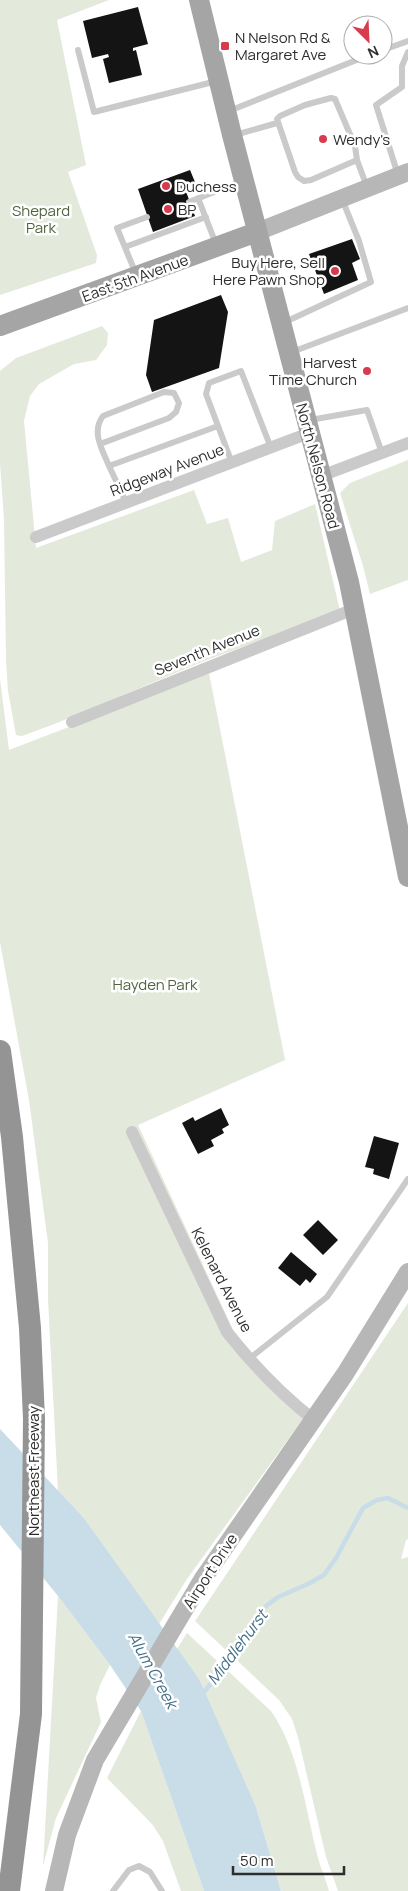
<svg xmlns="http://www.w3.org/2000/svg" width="408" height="1891" font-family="Manrope,sans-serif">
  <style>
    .green { fill: #e3e9db }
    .water { fill: #c8dde8 }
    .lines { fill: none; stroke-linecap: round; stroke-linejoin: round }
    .stream { stroke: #c8dde8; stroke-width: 4.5 }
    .building { fill: #141414 }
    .lane { stroke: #cacaca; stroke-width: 6 }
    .street { stroke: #cacaca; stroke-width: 12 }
    .secondary { stroke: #b7b7b7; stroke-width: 18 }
    .primary { stroke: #a5a5a5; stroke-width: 20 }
    .highway { stroke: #949494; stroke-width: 22 }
    .poi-dot { fill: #d63c4e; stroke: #fff; stroke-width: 2 }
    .labels { text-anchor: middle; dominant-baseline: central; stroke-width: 5; stroke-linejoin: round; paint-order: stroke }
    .poi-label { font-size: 15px; fill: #2d2d2d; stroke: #fff; text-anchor: start }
    .park-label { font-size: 15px; fill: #51643e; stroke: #fff }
    .street-label { font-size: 15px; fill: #2d2d2d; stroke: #fff }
    .water-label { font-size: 16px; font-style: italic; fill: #426f87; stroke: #fff }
  </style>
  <rect width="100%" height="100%" fill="#fff"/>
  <path class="green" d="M0,0H109L57,20L86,165L68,172L97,255L96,263L0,295Z
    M102,326L108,333L107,345L96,360L74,364L39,384L30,396L24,421L36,548L194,490L207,524L228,518L241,562L272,550L275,521L315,504L340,611L199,663L57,723L22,736L16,735L8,691L6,661L4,519L0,463V371L16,358Z
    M408,460V580L370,594L363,566L340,493L350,483Z
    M209,673L285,1060L138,1125L235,1334L273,1383L310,1409L187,1579L159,1624L84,1518L58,1491L48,1299V1243L29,1100L0,942V679L9,750Z
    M408,1303V1539L406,1540L401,1559L408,1557V1891H338L326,1857L298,1737L292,1719L279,1700L195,1621Z
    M58,1596L110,1665L100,1685L96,1698L101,1722L56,1818L43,1866Z
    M187,1633L271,1711C300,1753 305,1809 318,1858C321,1869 326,1880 329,1891H281L256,1807L177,1649Z
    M141,1711L204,1891H181L163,1841L152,1824L107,1778Z"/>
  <path class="water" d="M0,1429L84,1518L199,1679L256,1807L281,1891H204L141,1711L110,1665L58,1596L0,1525Z"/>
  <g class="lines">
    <path class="stream" d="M202,1695L238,1648L244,1635L266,1606L278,1597L308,1584L324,1575L336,1558L363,1508L377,1500L388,1498L408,1508"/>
  </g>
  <path class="building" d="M138,7L148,44L133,48V51L136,50L142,75L109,83L103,59L109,57L108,54L92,58L83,21Z
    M190,170L195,182L184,186L195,216L153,232L138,189Z
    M352,239L360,259L352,263L358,280L324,294L309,254Z
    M221,295L228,312L219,368L152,392L146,375L154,320Z
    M221,1108L229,1125L222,1129L224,1133L211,1140L214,1146L198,1154L182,1123L193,1117L195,1121Z
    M374,1136L399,1143L389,1179L373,1174L374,1169L365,1167Z
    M318,1220L338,1240L323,1255L303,1235Z
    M291,1252L317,1274L310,1283L306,1279L300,1286L278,1268Z"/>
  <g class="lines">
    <path class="lane" d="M78,50L94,112L217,81
      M383,50L408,41
      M229,111L369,55
      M235,135L277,123
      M357,160L311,180L304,181L298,177L295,172L277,119L280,116L305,105L331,98L335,99L355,146L357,160L367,187
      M398,175L376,105L402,87V66L408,52
      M198,198L216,244
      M189,202L242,181
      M125,247L206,217
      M136,274L117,228L147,217
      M283,323L371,282L359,241L342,199
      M292,352L408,308
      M310,420L367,410L382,453
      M100,444L169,418L176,412L179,403L174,393L164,392L103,416C91,432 102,449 109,466
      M232,463L206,394L209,383L241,371L271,448
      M126,502L109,466L218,426
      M249,1359L327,1297L408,1179
      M113,1891L129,1870L139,1866L150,1872L162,1891"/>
    <path class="street" d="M321,476L408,443
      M36,537L309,433
      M72,722L354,609
      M132,1132L227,1332C253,1365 281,1394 314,1420"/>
    <path class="secondary" d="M257,232L408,172
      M54,1891L67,1835L95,1760L202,1580L345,1374L408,1272"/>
    <path class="primary" d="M199,0L232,135L349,582L408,877
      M0,326L257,232"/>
    <path class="highway" d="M0,1051L12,1137L30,1328L34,1419L31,1714L9,1891"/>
  </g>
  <g class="poi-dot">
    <rect x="220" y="41" width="10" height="10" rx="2.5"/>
    <circle cx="323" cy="139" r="5"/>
    <circle cx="166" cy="186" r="5"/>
    <circle cx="168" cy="209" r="5"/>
    <circle cx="335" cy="271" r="5"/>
    <circle cx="367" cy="371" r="5"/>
  </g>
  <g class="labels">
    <g class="poi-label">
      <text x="235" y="37">N Nelson Rd &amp;<tspan x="235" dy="17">Margaret Ave</tspan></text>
      <text x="333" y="139">Wendy's</text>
      <text x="176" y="186">Duchess</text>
      <text x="178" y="209">BP</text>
      <text x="325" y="262" text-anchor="end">Buy Here, Sell<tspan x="325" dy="17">Here Pawn Shop</tspan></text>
      <text x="357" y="362" text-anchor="end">Harvest<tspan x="357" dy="17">Time Church</tspan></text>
    </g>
    <g class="park-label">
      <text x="41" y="210">Shepard<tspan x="41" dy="17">Park</tspan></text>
      <text x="155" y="984">Hayden Park</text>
    </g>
    <g class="street-label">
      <text transform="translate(135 278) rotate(-20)">East 5th Avenue</text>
      <text transform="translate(318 466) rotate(75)">North Nelson Road</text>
      <text transform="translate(167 470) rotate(-21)">Ridgeway Avenue</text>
      <text transform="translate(207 650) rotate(-22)">Seventh Avenue</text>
      <text transform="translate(222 1280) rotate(63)">Kelenard Avenue</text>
      <text transform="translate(33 1471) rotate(-90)">Northeast Freeway</text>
      <text transform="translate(210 1571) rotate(-57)">Airport Drive</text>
    </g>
    <g class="water-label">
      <text transform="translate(237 1647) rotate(-53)">Middlehurst</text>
      <text transform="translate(153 1670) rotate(61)">Alum Creek</text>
    </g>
  </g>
  <g transform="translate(368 40) rotate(156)"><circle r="24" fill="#ffffff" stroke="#ababab"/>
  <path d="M0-4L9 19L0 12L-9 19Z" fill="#d63c4e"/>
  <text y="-8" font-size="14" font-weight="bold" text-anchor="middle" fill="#2d2d2d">N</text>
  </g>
  <path d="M233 1866v8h111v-8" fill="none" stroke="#2d2d2d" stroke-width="2.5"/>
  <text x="240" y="1866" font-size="15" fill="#2d2d2d" stroke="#ffffff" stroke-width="4" paint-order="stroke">50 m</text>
</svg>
